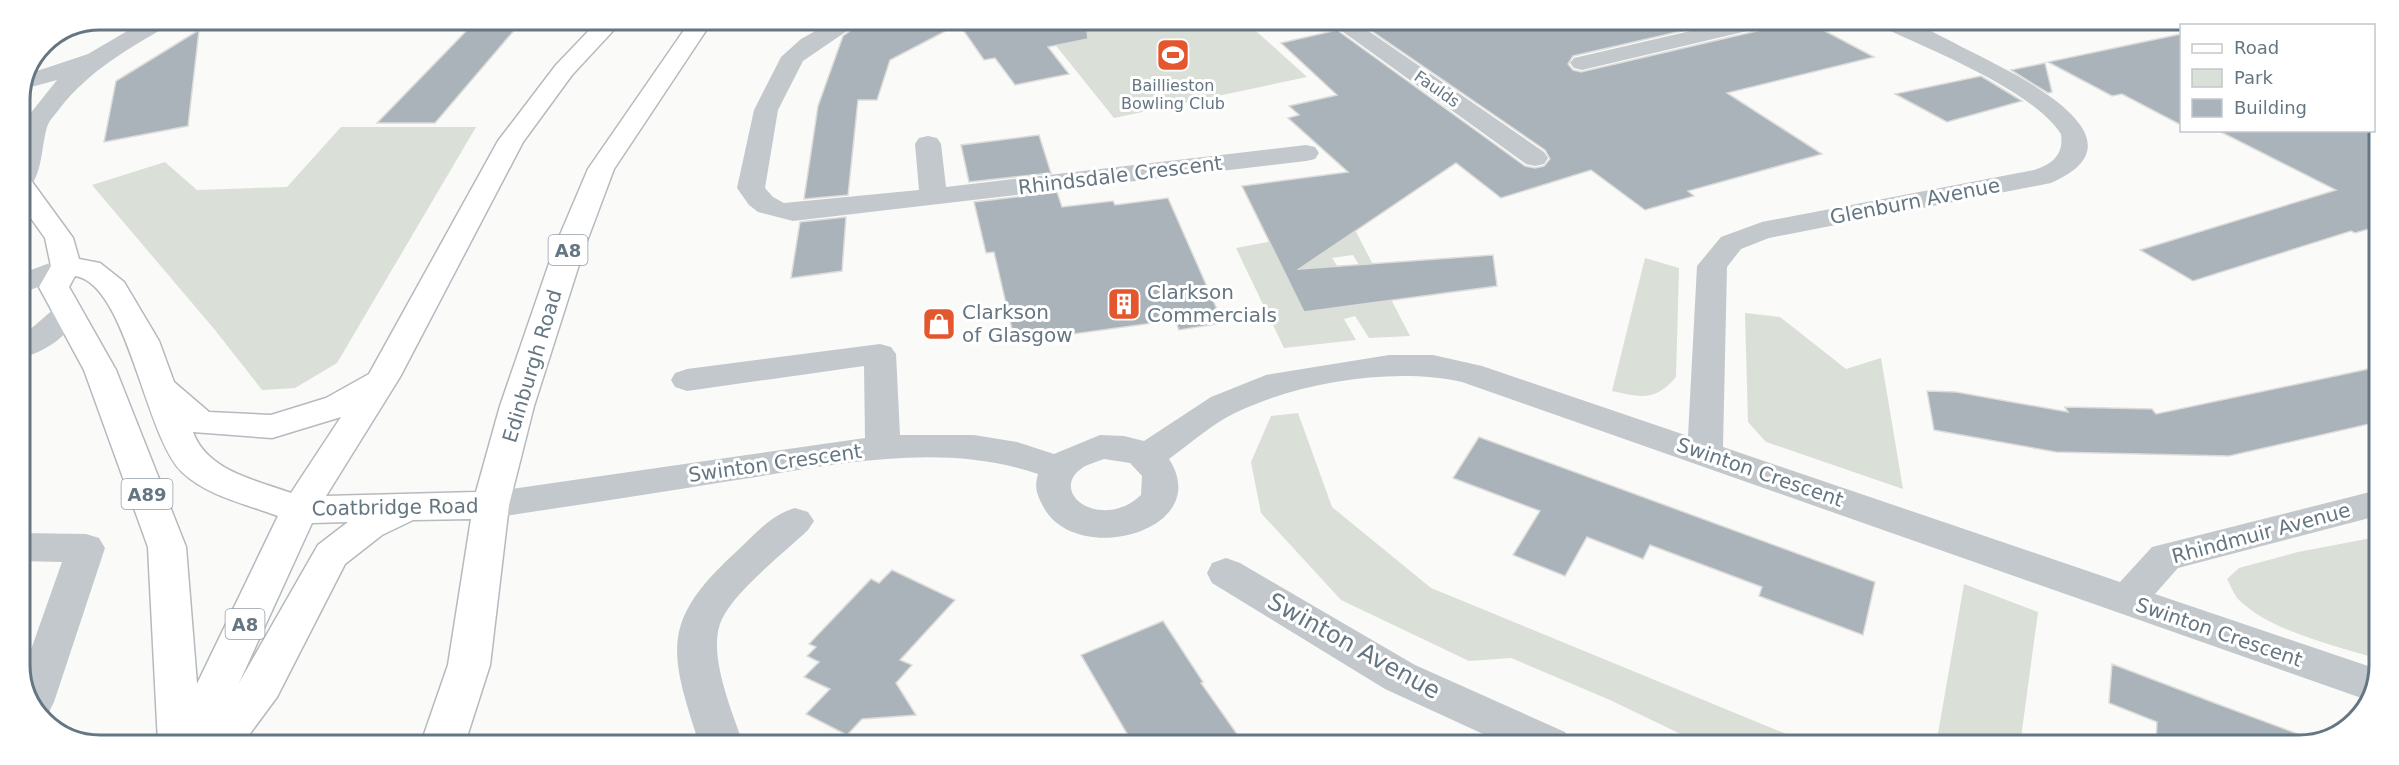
<svg xmlns="http://www.w3.org/2000/svg" width="2399" height="765" font-family="'DejaVu Sans',sans-serif">
  <style>
    .green { fill: #dadfd7; fill-rule: evenodd }
    .building { fill: #aab3b9; stroke: #dcdcda; stroke-width: 1.5 }
    .lines { fill: none; stroke-linecap: round; stroke-linejoin: round }
    .major-casing { stroke: #b5babe; stroke-width: 3 }
    .minor { fill: #c3c8cc; fill-rule: evenodd }
    .major { fill: #fff; fill-rule: evenodd }
    .labels { text-anchor: middle; dominant-baseline: central; stroke-width: 6; stroke-linejoin: round; paint-order: stroke }
    .far-poi-label { font-size: 16px; fill: #657683; stroke: #fff }
    .far-street-label { font-size: 16px; fill: #657683; stroke: #fff }
    .shield { fill: #fff; stroke: #939fa8; stroke-width: 1.5 }
    .shield-label { font-size: 18px; font-weight: bold; fill: #657683 }
    .street-label { font-size: 20px; fill: #657683; stroke: #fff }
    .poi-label { font-size: 20px; fill: #657683; stroke: #fff; text-anchor: start }
    .near-street-label { font-size: 24px; fill: #657683; stroke: #fff }
    .rim { fill: none; stroke: #657683; stroke-width: 3 }
  </style>
  <rect width="100%" height="100%" fill="#fafaf8"/>
  <path class="green" d="M1105,21H1245L1307,77L1114,118L1045,32Z
    M341,127H476L337,363L295,388L262,390L215,330L92,185L165,162L197,190L287,187Z
    M1353,226L1410,336L1369,338L1355,316L1344,319L1356,340L1284,348L1236,248ZM1353,255L1381,302L1305,312L1287,277L1340,270L1332,258Z
    M1645,258L1679,268L1676,377C1655,402 1641,397 1612,391Z
    M1745,313L1780,317L1846,369L1881,358L1903,489L1766,442L1748,422Z
    M1298,413L1332,507L1431,588L1813,745H1692L1689,738L1610,700L1511,658L1469,661L1341,600L1261,513L1251,462L1271,416Z
    M2377,537V659C2334,645 2272,632 2239,600C2234,595 2231,586 2227,579L2239,568L2298,552Z
    M1964,584L2038,612L2020,745H1936Z"/>
  <path class="building" d="M477,20H523L435,123H377Z
    M865,20L1086,21L1088,39L1048,47L1069,74L1015,85L995,58L984,60L959,24L890,60L877,100H858L848,195L804,199L818,106L843,36Z
    M1380,21L1721,22L1573,56L1568,64L1573,70L1581,72L1765,29L1769,22H1808L1874,57L1727,93L1822,154L1688,191L1694,196L1645,210L1591,170L1501,198L1456,163L1299,269L1493,255L1497,286L1304,312L1242,186L1348,172L1288,118L1299,115L1289,106L1337,95L1281,43L1337,30L1525,166L1535,168L1544,166L1550,159L1545,150L1363,25Z
    M199,30L188,126L104,142L116,81Z
    M2181,34V125L2122,94L2112,96L2048,62Z
    M2045,63L2052,92L2048,93L2011,70Z
    M1981,76L2022,101L1947,122L1895,94Z
    M2217,130H2379V226L2355,233L2351,231L2193,281L2140,250L2336,190Z
    M1039,135L1051,173L969,182L961,145Z
    M1057,192L1062,207L1113,201L1115,205L1168,198L1223,323L1179,330L1175,320L1015,342L994,252L986,253L974,202Z
    M846,217L842,271L791,278L800,222Z
    M2378,367V422L2229,456L2056,452L1934,430L1927,391L1956,392L2068,412L2065,407L2152,409L2156,414Z
    M1479,437L1875,582L1863,635L1759,596L1762,587L1650,545L1643,559L1587,537L1565,576L1513,555L1540,511L1453,478Z
    M892,570L955,600L900,660L912,665L896,683L916,715L862,719L847,735L806,714L830,689L804,677L819,662L807,656L816,647L809,644L871,579L879,583Z
    M1163,621L1203,682L1201,683L1244,744H1133L1081,655Z
    M2112,664L2212,702L2314,740L2299,746L2156,745L2157,722L2109,703Z"/>
  <g class="lines">
    <defs>
      <path id="major" d="M599,20H623L572,75L523,142L400,377L326,496L476,492L500,406L554,249L588,169L691,20H713L614,169L584,249L534,406L509,505L490,665L465,743H421L448,665L471,519L413,520L382,535L345,564L277,697L243,743H158L148,547L84,370L39,287L51,266L45,238L20,203V177L30,179L73,238L79,259L100,263L124,282L159,341L174,382L209,412L271,415L326,398L369,374L498,141L556,65ZM75,276C127,283 145,437 182,472C207,496 246,504 278,516L197,684L186,547L116,370L69,287ZM341,417L291,493C256,480 207,471 193,432L272,438ZM348,522L318,545L239,683L312,523Z"/>
    </defs>
    <use href="#major" class="major-casing"/>
    <path class="minor" d="M146,20H172L169,25C128,49 90,70 60,108C56,114 49,120 47,127C41,149 43,168 30,188L20,190V139L22,124L57,80L24,89L31,73L88,54Z
      M835,20H863L803,61L778,110L765,188L773,197L784,203L919,190L915,144L919,138L928,136L937,138L941,144L946,187L1306,145L1315,147L1319,153L1315,159L1306,161L793,221L758,212L749,205L737,188L754,110L781,57L801,39Z
      M1328,21H1354L1544,152L1548,158L1544,164L1535,166L1526,164Z
      M1729,22H1767L1764,27L1582,70L1574,68L1570,63L1574,58Z
      M1879,22C1887,22 1898,20 1907,22C1923,25 1957,45 1974,53C2015,74 2153,139 2051,183L1769,238L1741,249L1727,267L1723,447L2120,582L2152,547L2378,490L2377,516L2178,568L2155,594L2377,669V686L2367,700L1462,382C1394,367 1300,382 1237,412C1213,423 1191,443 1169,459C1215,530 1078,568 1044,508C1037,495 1034,488 1038,474C939,440 830,466 730,481C651,494 571,506 491,518L478,514L473,505L478,496L491,492L865,438L864,366L687,391L675,387L671,380L675,373L687,369L880,344L891,347L896,354L900,435H974L1017,442L1054,454L1100,435L1124,436L1144,441L1211,397L1266,375L1389,355H1433L1482,366L1688,436L1697,266L1721,237L1762,222L2034,170C2052,164 2064,155 2061,134C2031,89 1932,51 1882,27ZM1104,459L1130,463L1142,476L1141,495C1102,532 1047,493 1082,468C1088,464 1097,462 1104,459Z
      M66,257L76,260L81,266L76,272L20,294V274Z
      M68,303L79,305L83,312C68,335 47,352 20,358V336C37,327 50,307 68,303Z
      M795,508L808,512L814,521L808,530C784,553 736,590 722,619C706,651 732,711 743,743H699C669,651 660,621 737,551C754,535 772,514 795,508Z
      M20,533L86,534L99,538L105,548L54,702L48,714L39,717L22,675L62,562L20,561Z
      M1226,558L1240,563L1415,665L1565,732L1572,745L1505,744L1385,689L1212,583L1207,573L1212,563Z"/>
    <use href="#major" class="major"/>
  </g>
  <defs>
    <symbol id="stadium-square" viewBox="-11 -11 22 22"><rect x="-9" y="-9" width="18" height="18" rx="4" fill="#e4572e" stroke="#fff"/><path d="M0-5a6.5 5 0 1 0 0 10a6.5 5 0 1 0 0-10ZM-3.5-1.8h7v3.6h-7Z" fill="#fff"/></symbol>
    <symbol id="building-square" viewBox="-11 -11 22 22"><rect x="-9" y="-9" width="18" height="18" rx="4" fill="#e4572e" stroke="#fff"/><path d="M-4-6H4V6H1V3H-1V6H-4ZM-2.5-4.3h1.7v1.8h-1.7ZM.8-4.3h1.7v1.8H.8ZM-2.5-1h1.7V.8h-1.7ZM.8-1h1.7V.8H.8Z" fill="#fff"/></symbol>
    <symbol id="shop-square" viewBox="-11 -11 22 22"><rect x="-9" y="-9" width="18" height="18" rx="4" fill="#e4572e" stroke="#fff"/><path d="M-5-2.5h2.3a2.7 3.5 0 0 1 5.4 0H5L5.5 6h-11ZM-1.5-2.5h3a1.5 2.3 0 0 0-3 0Z" fill="#fff"/></symbol>
  </defs>
  <g fill-rule="evenodd">
    <use href="#stadium-square" x="1154" y="36" width="38" height="38"/>
    <use href="#building-square" x="1105" y="285" width="38" height="38"/>
    <use href="#shop-square" x="920" y="305" width="38" height="38"/>
  </g>
  <g class="labels">
    <g class="far-poi-label">
      <text x="1173" y="85">Baillieston<tspan x="1173" dy="18">Bowling Club</tspan></text>
    </g>
    <g class="far-street-label">
      <text transform="translate(1437 89) rotate(35)">Faulds</text>
    </g>
    <g class="shield">
      <rect x="548.5" y="235" width="39" height="30" rx="4.5"/>
      <rect x="121.5" y="479" width="51" height="30" rx="4.5"/>
      <rect x="225.5" y="609" width="39" height="30" rx="4.5"/>
    </g>
    <g class="shield-label">
      <text x="568" y="250">A8</text>
      <text x="147" y="494">A89</text>
      <text x="245" y="624">A8</text>
    </g>
    <g class="street-label">
      <text transform="translate(1120 175) rotate(-7)">Rhindsdale Crescent</text>
      <text transform="translate(1915 201) rotate(-11)">Glenburn Avenue</text>
      <text transform="translate(532 366) rotate(-73)">Edinburgh Road</text>
      <text transform="translate(775 463) rotate(-8)">Swinton Crescent</text>
      <text transform="translate(1760 472) rotate(19)">Swinton Crescent</text>
      <text transform="translate(395 507) rotate(-1)">Coatbridge Road</text>
      <text transform="translate(2261 533) rotate(-15)">Rhindmuir Avenue</text>
      <text transform="translate(2219 632) rotate(19)">Swinton Crescent</text>
    </g>
    <g class="poi-label">
      <text x="1147" y="292">Clarkson<tspan x="1147" dy="23">Commercials</tspan></text>
      <text x="962" y="312">Clarkson<tspan x="962" dy="23">of Glasgow</tspan></text>
    </g>
    <g class="near-street-label">
      <text transform="translate(1354 646) rotate(29)">Swinton Avenue</text>
    </g>
  </g>
  <path d="M0 0H2399V765H0ZM100 30H2299A70 70 0 0 1 2369 100V665A70 70 0 0 1 2299 735H100A70 70 0 0 1 30 665V100A70 70 0 0 1 100 30Z" fill="#fff" fill-rule="evenodd"/>
  <path class="rim" d="M100 30H2299A70 70 0 0 1 2369 100V665A70 70 0 0 1 2299 735H100A70 70 0 0 1 30 665V100A70 70 0 0 1 100 30Z"/>
  <rect x="2180" y="24" width="195" height="108" fill="#ffffff" stroke="#c1c8cd" stroke-width="1.5"/>
  <rect x="2192" y="44" width="30" height="9" fill="#ffffff" stroke="#c1c8cd" stroke-width="1.5"/>
  <text x="2234" y="54" font-size="18" fill="#657683">Road</text>
  <rect x="2192" y="69" width="30" height="18" fill="#dadfd7" stroke="#c1c8cd" stroke-width="1.5"/>
  <text x="2234" y="84" font-size="18" fill="#657683">Park</text>
  <rect x="2192" y="99" width="30" height="18" fill="#aab3b9" stroke="#c1c8cd" stroke-width="1.5"/>
  <text x="2234" y="114" font-size="18" fill="#657683">Building</text>
</svg>
